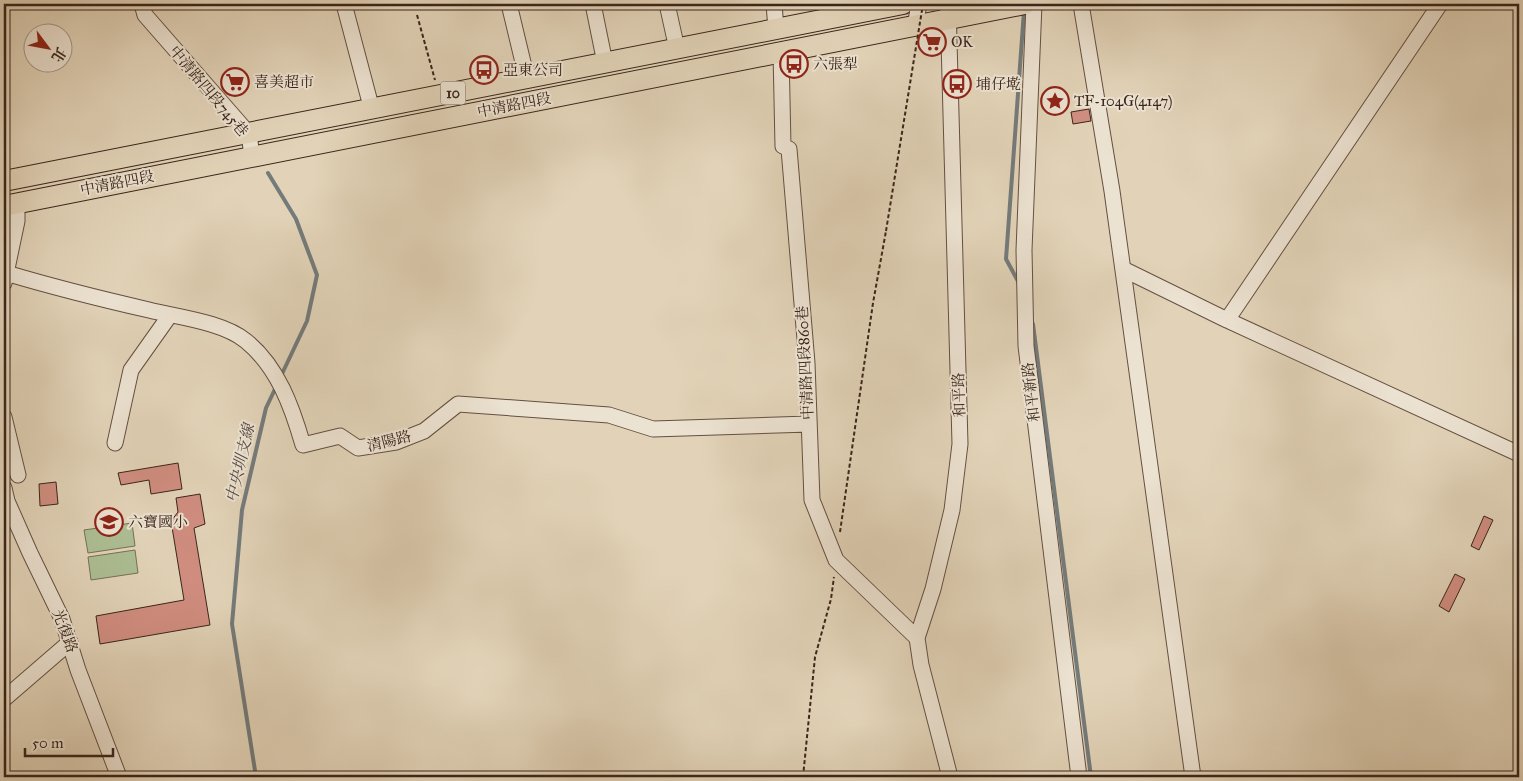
<svg xmlns="http://www.w3.org/2000/svg" width="1523" height="781" font-family="'IM FELL Great Primer','Noto Serif TC',serif">
  <style>
    .green { fill: #adbe94; stroke: #747258 }
    .lines { fill: none; stroke-linecap: round; stroke-linejoin: round }
    .stream { stroke: #747b7b; stroke-width: 4 }
    .building { fill: #d18e81; stroke: #3a251b }
    .minor-casing { stroke: #645042; stroke-width: 17 }
    .major-casing { stroke: #3a251b; stroke-width: 22 }
    .path { stroke: #3a251b; stroke-width: 2; stroke-dasharray: 4 2.5; stroke-linecap: butt }
    .minor { stroke: #ece2d1; stroke-width: 15 }
    .major { stroke: #e2d3b8; stroke-width: 20 }
    .path-bridge { stroke: #3a251b; stroke-width: 2; stroke-dasharray: 4 2.5; stroke-linecap: butt }
    .labels { text-anchor: middle; dominant-baseline: central; stroke-width: 4; stroke-linejoin: round; paint-order: stroke }
    .shield { fill: #ece2d1; stroke: #6f5e52; stroke-width: 1 }
    .shield-label { font-size: 14px; font-weight: bold; fill: #3a251b }
    .poi-label { font-size: 15px; fill: #3a251b; stroke: #ece2d1; text-anchor: start }
    .street-label { font-size: 15px; fill: #3a251b; stroke: #ece2d1 }
    .water-label { font-size: 16px; font-style: italic; fill: #524943; stroke: #ece2d1 }
  </style>
  <rect width="100%" height="100%" fill="#e2d3b8"/>
  <filter id="stains"><feTurbulence type="fractalNoise" baseFrequency=".004" numOctaves="4"/><feColorMatrix values="0 0 0 0 .2 0 0 0 0 .09 0 0 0 0 .02 0 0 0 .5 -.17"/></filter>
  <radialGradient id="worn" r=".72"><stop offset=".6" stop-color="#630" stop-opacity="0"/><stop offset="1" stop-color="#630" stop-opacity=".3"/></radialGradient>
  <path class="green" d="M132,523L135,546L88,553L84,530Z
    M135,550L138,573L91,580L88,557Z"/>
  <g class="lines">
    <path class="stream" d="M268,173L296,219L317,275L307,321L281,376
      M1019,283L1006,259L1024,11
      M1033,324L1091,777
      M256,777L232,624L242,510L266,408L276,387"/>
  </g>
  <path class="building" d="M1089,109L1091,121L1073,124L1071,112Z
    M178,463L182,489L151,494L149,480L121,485L118,473Z
    M56,482L58,504L40,506L39,484Z
    M200,494L205,524L194,528L210,625L100,644L96,616L184,600L171,521L178,512L176,498Z
    M1484,516L1493,520L1479,550L1471,546Z
    M1455,574L1465,579L1449,612L1439,606Z"/>
  <g class="lines">
    <defs>
      <path id="minor" d="M142,4L145,15L249,134L252,156
        M344,4L372,110
        M509,4L527,79
        M593,4L605,63
        M667,4L677,49
        M774,4L776,29
        M948,4L960,444L952,510L933,589L917,638L921,665L950,777
        M1034,4L1024,250L1026,346L1079,777
        M1081,4L1112,191L1193,777
        M915,26L919,4
        M781,52L783,146L789,149L807,363L812,500L836,560L917,638
        M1123,269L1227,320L1519,454
        M6,273C53,287 101,299 149,310C177,317 223,322 246,341C278,367 292,407 303,445L340,436L358,448L396,442L424,431L458,404L609,415L653,429L809,424
        M4,283L17,221V203
        M1227,320L1440,4
        M4,417L18,475
        M115,443L131,370L170,315
        M4,488L7,501L30,553L62,619L78,670L119,777
        M4,699L70,642"/>
      <path id="major" d="M4,181L903,4
        M4,206L1025,4"/>
    </defs>
    <use href="#minor" class="minor-casing"/>
    <use href="#major" class="major-casing"/>
    <path class="path" d="M417,15L435,80
      M840,532L873,303L886,231
      M803,777L815,657L831,599L834,577"/>
    <use href="#minor" class="minor"/>
    <use href="#major" class="major"/>
    <path class="path-bridge" d="M886,231L923,4"/>
  </g>
  <defs>
    <symbol id="supermarket-ring" viewBox="-11 -11 22 22"><circle r="9.5" fill="#ece2d1" stroke="#8f2418" stroke-width="1.5"/><path d="M-6-5.5h2.5l.6 2H6L4.5 2H-2.5L-4.4-4H-6ZM-1.5 3.2a1.3 1.3 0 1 0 .1 0ZM3 3.2a1.3 1.3 0 1 0 .1 0Z" fill="#8f2418"/></symbol>
    <symbol id="bus-ring" viewBox="-11 -11 22 22"><circle r="9.5" fill="#ece2d1" stroke="#8f2418" stroke-width="1.5"/><path d="M-5-6H5V4H4V6H2V4H-2V6H-4V4H-5ZM-3.5-4V0h7V-4ZM-3.5 1.2v1.5H-2V1.2ZM2 1.2v1.5H3.5V1.2Z" fill="#8f2418"/></symbol>
    <symbol id="sight-ring" viewBox="-11 -11 22 22"><circle r="9.5" fill="#ece2d1" stroke="#8f2418" stroke-width="1.5"/><path d="M0-6L1.8-2.2L6-1.7L2.9 1.2L3.7 5.4L0 3.3L-3.7 5.4L-2.9 1.2L-6-1.7L-1.8-2.2Z" fill="#8f2418"/></symbol>
    <symbol id="school-ring" viewBox="-11 -11 22 22"><circle r="9.5" fill="#ece2d1" stroke="#8f2418" stroke-width="1.5"/><path d="M0-5L7-2L0 1L-7-2ZM-4 1L0 2.5L4 1V4Q0 6-4 4Z" fill="#8f2418"/></symbol>
  </defs>
  <g fill-rule="evenodd">
    <use href="#supermarket-ring" x="916" y="26" width="32" height="32"/>
    <use href="#bus-ring" x="778" y="48" width="32" height="32"/>
    <use href="#bus-ring" x="468" y="54" width="32" height="32"/>
    <use href="#supermarket-ring" x="219" y="66" width="32" height="32"/>
    <use href="#bus-ring" x="941" y="68" width="32" height="32"/>
    <use href="#sight-ring" x="1039" y="85" width="32" height="32"/>
    <use href="#school-ring" x="93" y="506" width="32" height="32"/>
  </g>
  <g class="labels">
    <rect class="shield" x="440.5" y="81.5" width="25" height="23" rx="4"/>
    <g class="shield-label">
      <text x="453" y="93">10</text>
    </g>
    <g class="poi-label">
      <text x="951" y="42">OK</text>
      <text x="813" y="64">六張犁</text>
      <text x="503" y="70">亞東公司</text>
      <text x="254" y="82">喜美超市</text>
      <text x="976" y="84">埔仔墘</text>
      <text x="1074" y="101">TF-104G(4147)</text>
      <text x="128" y="522">六寶國小</text>
    </g>
    <g class="street-label">
      <text transform="translate(209 91) rotate(50)">中清路四段745巷</text>
      <text transform="translate(514 105) rotate(-11)">中清路四段</text>
      <text transform="translate(117 183) rotate(-11)">中清路四段</text>
      <text transform="translate(805 363) rotate(-93)">中清路四段860巷</text>
      <text transform="translate(1031 392) rotate(-97)">和平新路</text>
      <text transform="translate(959 395) rotate(-92)">和平路</text>
      <text transform="translate(389 441) rotate(-14)">清陽路</text>
      <text transform="translate(65 631) rotate(69)">光復路</text>
    </g>
    <g class="water-label">
      <text transform="translate(240 463) rotate(-77)">中央圳支線</text>
    </g>
  </g>
  <rect width="1523" height="781" fill="none" stroke="#e2d3b8" stroke-width="20"/>
  <rect x="5" y="5" width="1513" height="771" fill="none" stroke="#3a251b" stroke-width="2.5"/>
  <rect x="10" y="10" width="1503" height="761" fill="none" stroke="#3a251b"/>
  <g transform="translate(48 48) rotate(122)"><circle r="24" fill="#ece2d1" stroke="#a59688"/>
  <path d="M0-4L9 19L0 12L-9 19Z" fill="#8f2418"/>
  <text y="-8" font-size="14" font-weight="bold" text-anchor="middle" fill="#3a251b">北</text>
  </g>
  <path d="M25 748v8h88v-8" fill="none" stroke="#3a251b" stroke-width="2.5"/>
  <text x="32" y="748" font-size="15" fill="#3a251b" stroke="#ece2d1" stroke-width="4" paint-order="stroke">50 m</text>
  <rect width="100%" height="100%" filter="url(#stains)"/>
  <rect width="100%" height="100%" fill="url(#worn)"/>
</svg>
